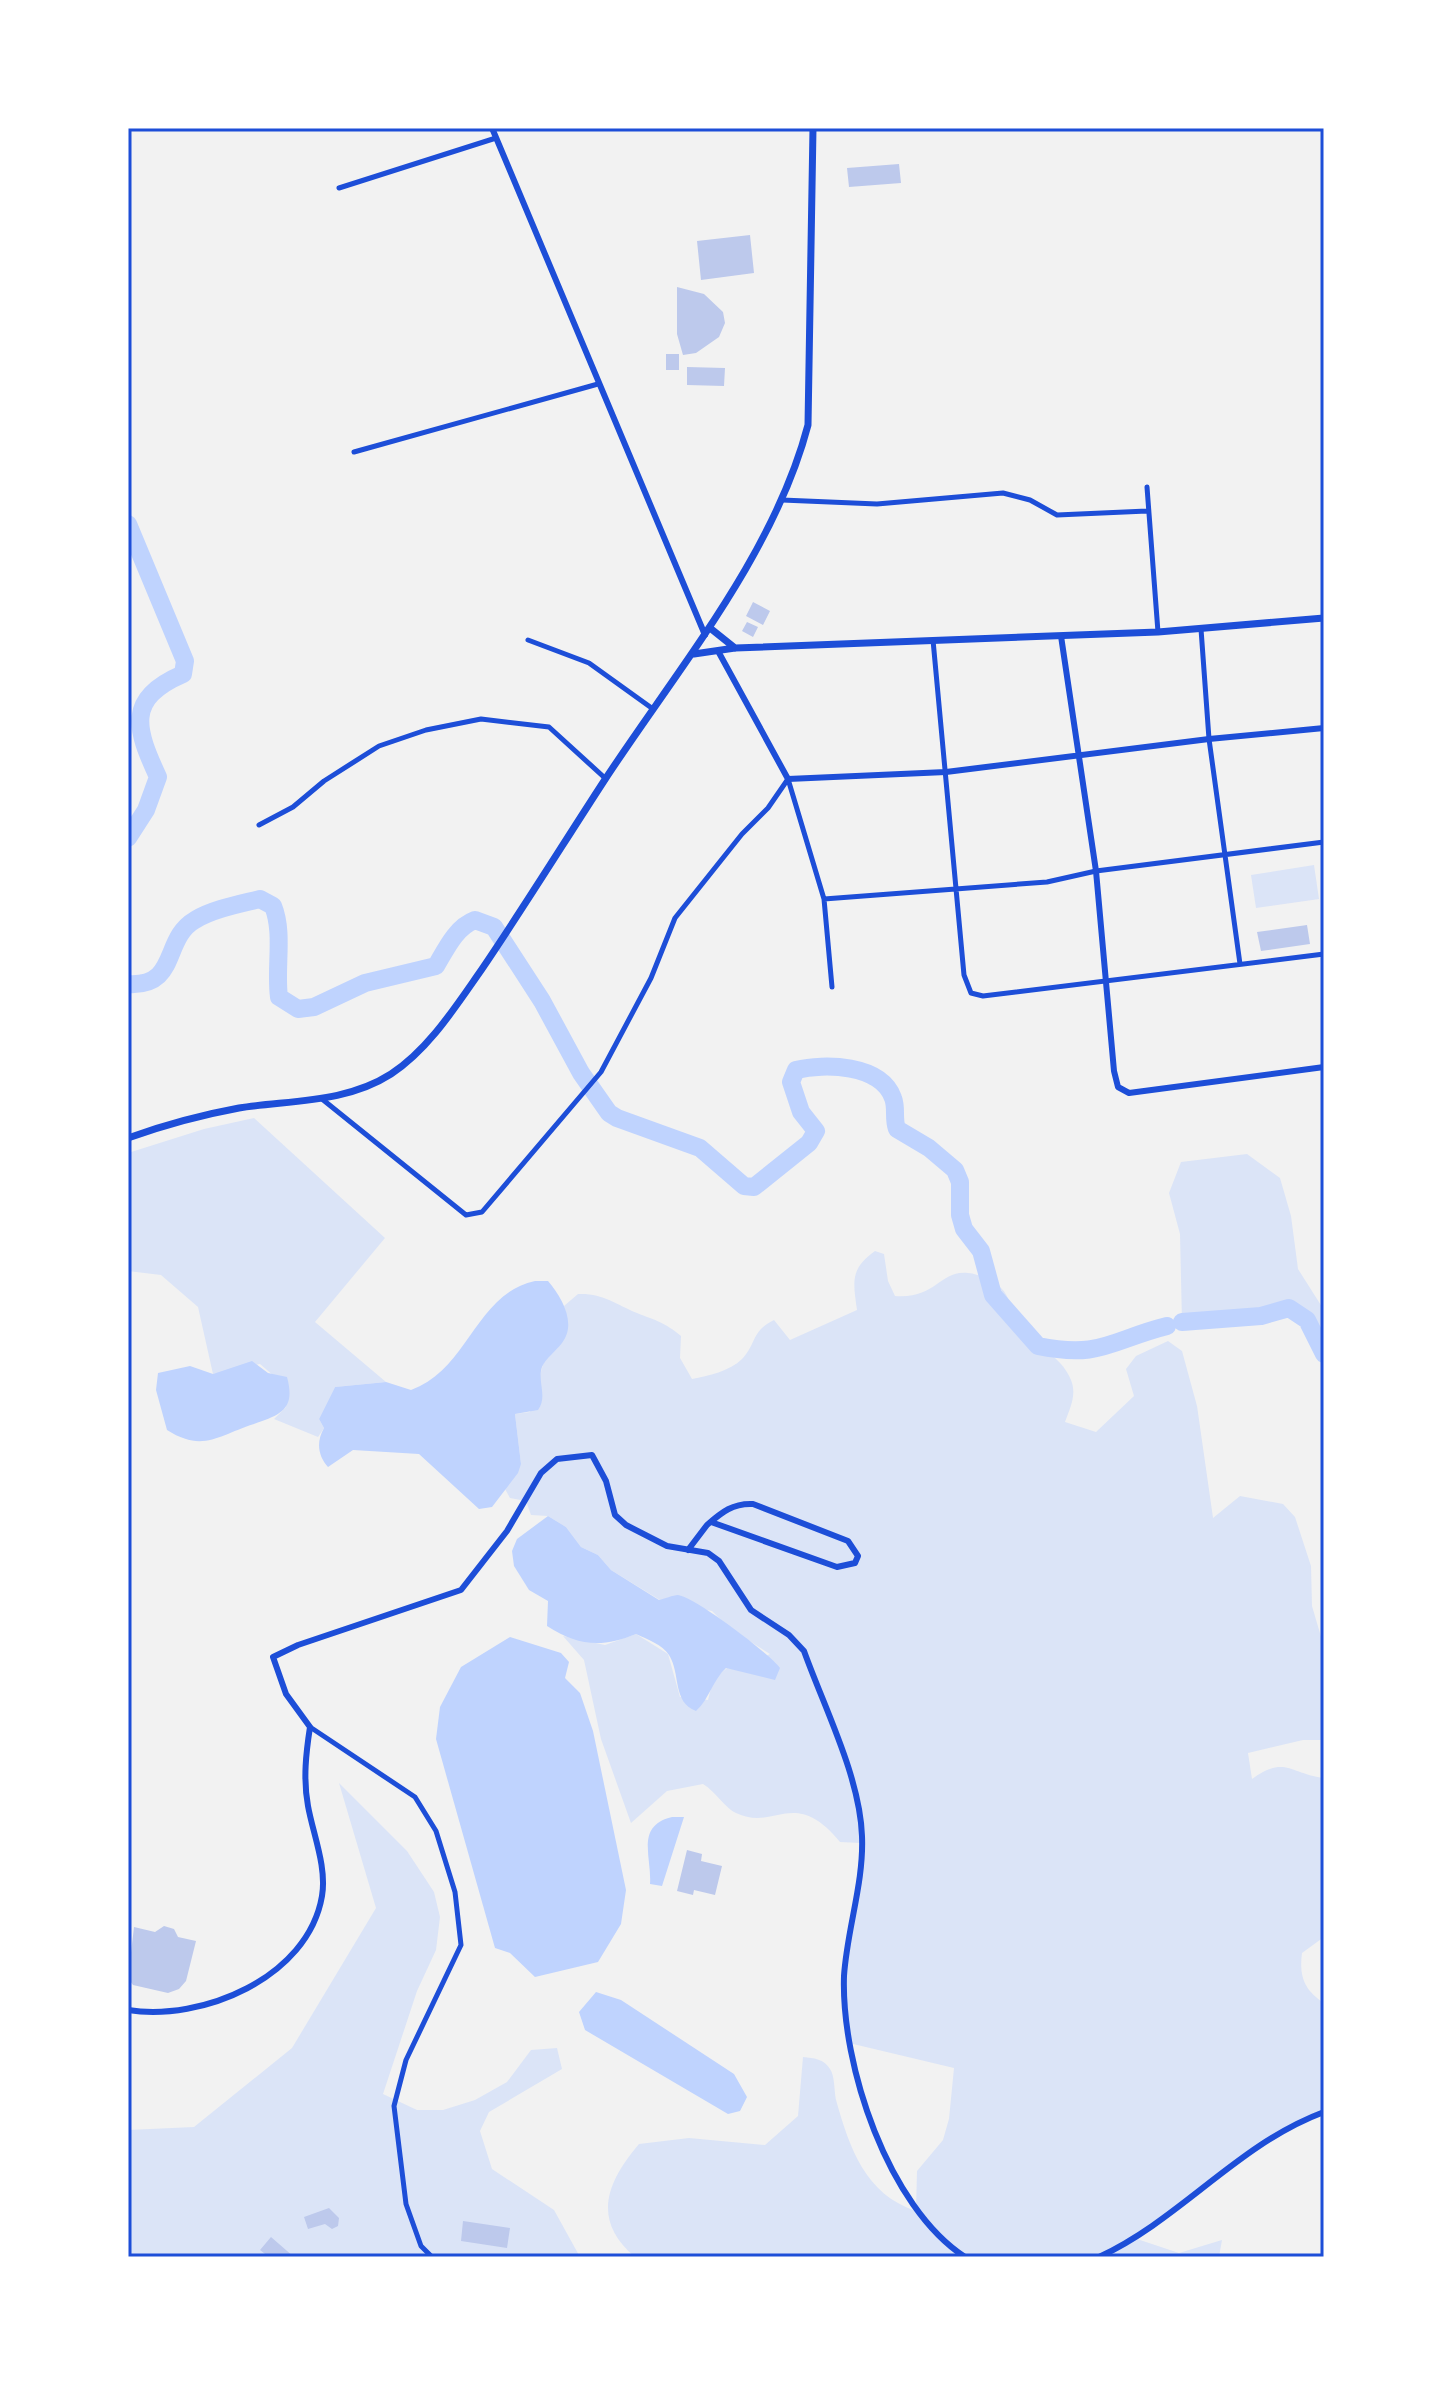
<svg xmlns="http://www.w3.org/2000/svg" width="1452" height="2385" font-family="Arial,sans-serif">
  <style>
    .green { fill: #dbe4f7 }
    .water { fill: #bfd3fe }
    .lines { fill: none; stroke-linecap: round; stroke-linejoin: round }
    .river { stroke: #bfd3fe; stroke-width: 18 }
    .building { fill: #bdc9ec }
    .minor { stroke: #1d4ed8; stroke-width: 5 }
    .tertiary { stroke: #1d4ed8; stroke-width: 6 }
    .secondary { stroke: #1d4ed8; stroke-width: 7 }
    .primary { stroke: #1d4ed8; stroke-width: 7 }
    .neatline { fill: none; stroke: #1d4ed8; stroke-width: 3 }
  </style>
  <rect width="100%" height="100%" fill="#f2f2f2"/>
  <path class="green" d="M1314,865L1319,899L1256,908L1251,875Z
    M254,1118L385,1238L315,1322L386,1382L335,1387L319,1419L324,1428L318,1437L274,1419L286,1407L274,1376L260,1364L213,1374L198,1307L161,1275L128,1271V1153L204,1129Z
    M1247,1154L1280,1178L1291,1216L1298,1269L1324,1310V1354L1313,1328L1295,1310L1182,1322L1180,1234L1169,1193L1181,1162Z
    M875,1251L884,1254L888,1281L895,1296C937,1299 939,1270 968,1273C979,1274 993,1280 1001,1288C1010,1296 1011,1311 1017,1321C1030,1344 1061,1354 1071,1380C1077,1395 1070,1408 1065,1422L1096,1432L1134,1396L1126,1369L1136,1356L1168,1341L1182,1351L1197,1406L1213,1518L1240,1496L1283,1504L1295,1517L1311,1566L1312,1606L1324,1647V1740H1303L1248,1753L1252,1779C1285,1755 1290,1774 1324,1778V1937L1302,1953C1299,1976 1304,1990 1324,2003V2112L1269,2138L1137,2239L1179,2253L1222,2240L1219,2257H635C591,2220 607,2182 639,2144L689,2138L765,2145L798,2116L803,2057C814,2058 824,2059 830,2069C835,2076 834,2091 836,2100C850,2149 865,2194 916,2211L917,2171L943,2140L949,2119L954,2068L849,2043L844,1978L861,1843L840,1842C794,1786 775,1832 736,1813C726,1809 715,1791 703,1784L667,1791L631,1823L601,1739L584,1660L563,1636L605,1645L636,1634L668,1654L680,1697L708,1700L713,1680L727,1668L738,1670L770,1654L729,1628L712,1611L660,1600L611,1570L598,1555L581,1547L566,1527L548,1516L531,1515L526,1501L510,1498L505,1489L521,1464L515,1414L530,1412C535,1397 538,1382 542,1368C551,1338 576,1350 564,1306L578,1294C603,1293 615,1304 637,1313C657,1321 664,1322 681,1336L680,1358L692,1379C708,1376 730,1371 742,1359C757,1343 751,1331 774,1320L790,1340L857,1310C853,1281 850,1269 875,1251Z
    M339,1783L407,1851L434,1892L440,1917L436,1950L417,1991L383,2094L417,2110H443L475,2100L507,2082L531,2050L557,2048L562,2069L489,2112L480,2131L492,2169L554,2210L580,2257H128V2130L194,2127L292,2048L376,1908Z"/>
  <path class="water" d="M535,1281H548C562,1297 577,1324 562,1343C556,1351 546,1358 542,1367C537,1382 548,1396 538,1410L515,1414L521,1464L518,1473L492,1507L479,1509L419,1454L353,1450L328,1467C318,1456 316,1442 324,1428L319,1419L335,1387L386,1382L411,1390C469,1369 475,1294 535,1281Z
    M252,1361L268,1373L287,1377C296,1410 280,1415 254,1424C219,1435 203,1453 167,1430L156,1390L158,1373L190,1366L213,1374Z
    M548,1516L566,1527L581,1547L598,1555L611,1570L659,1600C664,1599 673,1595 678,1595C695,1597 770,1654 780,1668L775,1680L726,1668C712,1681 710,1698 696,1711C672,1702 681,1674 669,1655C663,1645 647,1639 636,1634C602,1648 578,1646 547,1626L548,1601L529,1590L514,1566L512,1551L517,1539Z
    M510,1637L561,1653L569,1662L565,1678L580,1693L593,1731L626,1890L621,1924L598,1962L535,1977L510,1953L495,1948L436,1739L440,1707L461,1667Z
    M672,1817H684L662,1886L650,1884C652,1857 635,1826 672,1817Z
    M596,1992L621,2000L734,2074L747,2097L740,2111L728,2114L585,2030L579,2012Z"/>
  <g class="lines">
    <path class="river" d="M128,524L185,661L183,674C125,699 136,729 158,777L146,810L128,838
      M128,984C179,987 162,939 195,920C213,909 240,904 260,899L273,906C284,933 275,968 279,997L298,1009L314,1007L365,983L436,966C446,949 456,927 475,920L494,927L542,1001L581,1073L609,1113L617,1118L700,1148L744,1186L754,1187L809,1143L816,1131L801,1112L791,1082L796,1070C824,1063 881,1064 893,1098C897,1108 893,1118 897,1129L929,1148L955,1170L960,1182V1215L964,1229L981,1251L993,1295L1038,1346C1101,1359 1111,1340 1167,1326
      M1182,1322L1261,1316L1289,1308L1307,1320L1324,1354"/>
  </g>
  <path class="building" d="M899,164L901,183L849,187L847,168Z
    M750,235L754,273L701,280L697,241Z
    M677,287L704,294L723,312L725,323L719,337L696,353L683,355L677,334Z
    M666,354H679V370H666Z
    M687,367L725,368L724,386L687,385Z
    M753,602L770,611L763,625L746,616Z
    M747,622L758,627L753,637L742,631Z
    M1307,925L1310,944L1261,951L1257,932Z
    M687,1850L702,1854L701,1861L722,1866L715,1895L694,1890L693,1895L677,1891Z
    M164,1926L174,1929L178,1937L196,1941L186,1981L179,1989L168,1993L133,1985L128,1978L134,1927L155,1932Z
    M329,2208L339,2218L338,2226L332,2229L325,2224L308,2229L304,2217Z
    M463,2221L510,2228L507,2248L461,2241Z
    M271,2237L294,2257H269L260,2250Z"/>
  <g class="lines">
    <path class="minor" d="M339,188L496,138
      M354,452L598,384
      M1147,487L1158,632
      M782,500L877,504L1003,493L1030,500L1057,515L1147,511
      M1201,629L1209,739L1240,964
      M528,640L589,663L653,709
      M933,640L964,975L971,993L983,996L1324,954
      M788,779L824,899L832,987
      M259,825L293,807L324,781L379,746L426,730L481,719L549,727L606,779
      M824,899L1047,882L1096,871L1324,842
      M322,1099L466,1215L482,1212L601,1072L651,978L675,918L742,834L768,808L788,779
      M310,1727L415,1797L436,1831L455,1892L461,1945L406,2060L394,2106L406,2204L421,2246L432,2257"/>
    <path class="tertiary" d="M492,128L705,635
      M1061,636L1096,871L1114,1071L1118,1087L1129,1093L1324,1067
      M718,651L788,779L946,772L1209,739L1324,728
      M688,1550L707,1525C722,1512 733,1503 753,1504L848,1541L858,1556L855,1563L837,1567L711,1522
      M128,2010C201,2022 308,1978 322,1896C327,1867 313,1834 308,1806C303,1779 306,1753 310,1727L286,1694L273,1657L298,1645L461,1590L507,1531L541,1473L557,1459L592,1455L606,1481L615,1515L626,1525L667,1546L708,1553L719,1561L751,1610L789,1635L804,1651C824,1707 860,1777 862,1836C864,1883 847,1929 844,1976C841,2065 888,2207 965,2257
      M1099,2257C1181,2219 1238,2144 1324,2112"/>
    <path class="secondary" d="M710,628L735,648
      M694,654L735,648L1158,632L1324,618"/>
    <path class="primary" d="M128,1138C164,1125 201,1115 239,1108C291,1100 346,1103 391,1074C429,1049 456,1006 482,969C524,907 563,844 604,781C676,671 774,555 808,425L813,128"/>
  </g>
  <rect width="1452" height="2385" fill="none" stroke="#ffffff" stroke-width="260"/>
  <rect x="130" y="130" width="1192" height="2125" class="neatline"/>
</svg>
